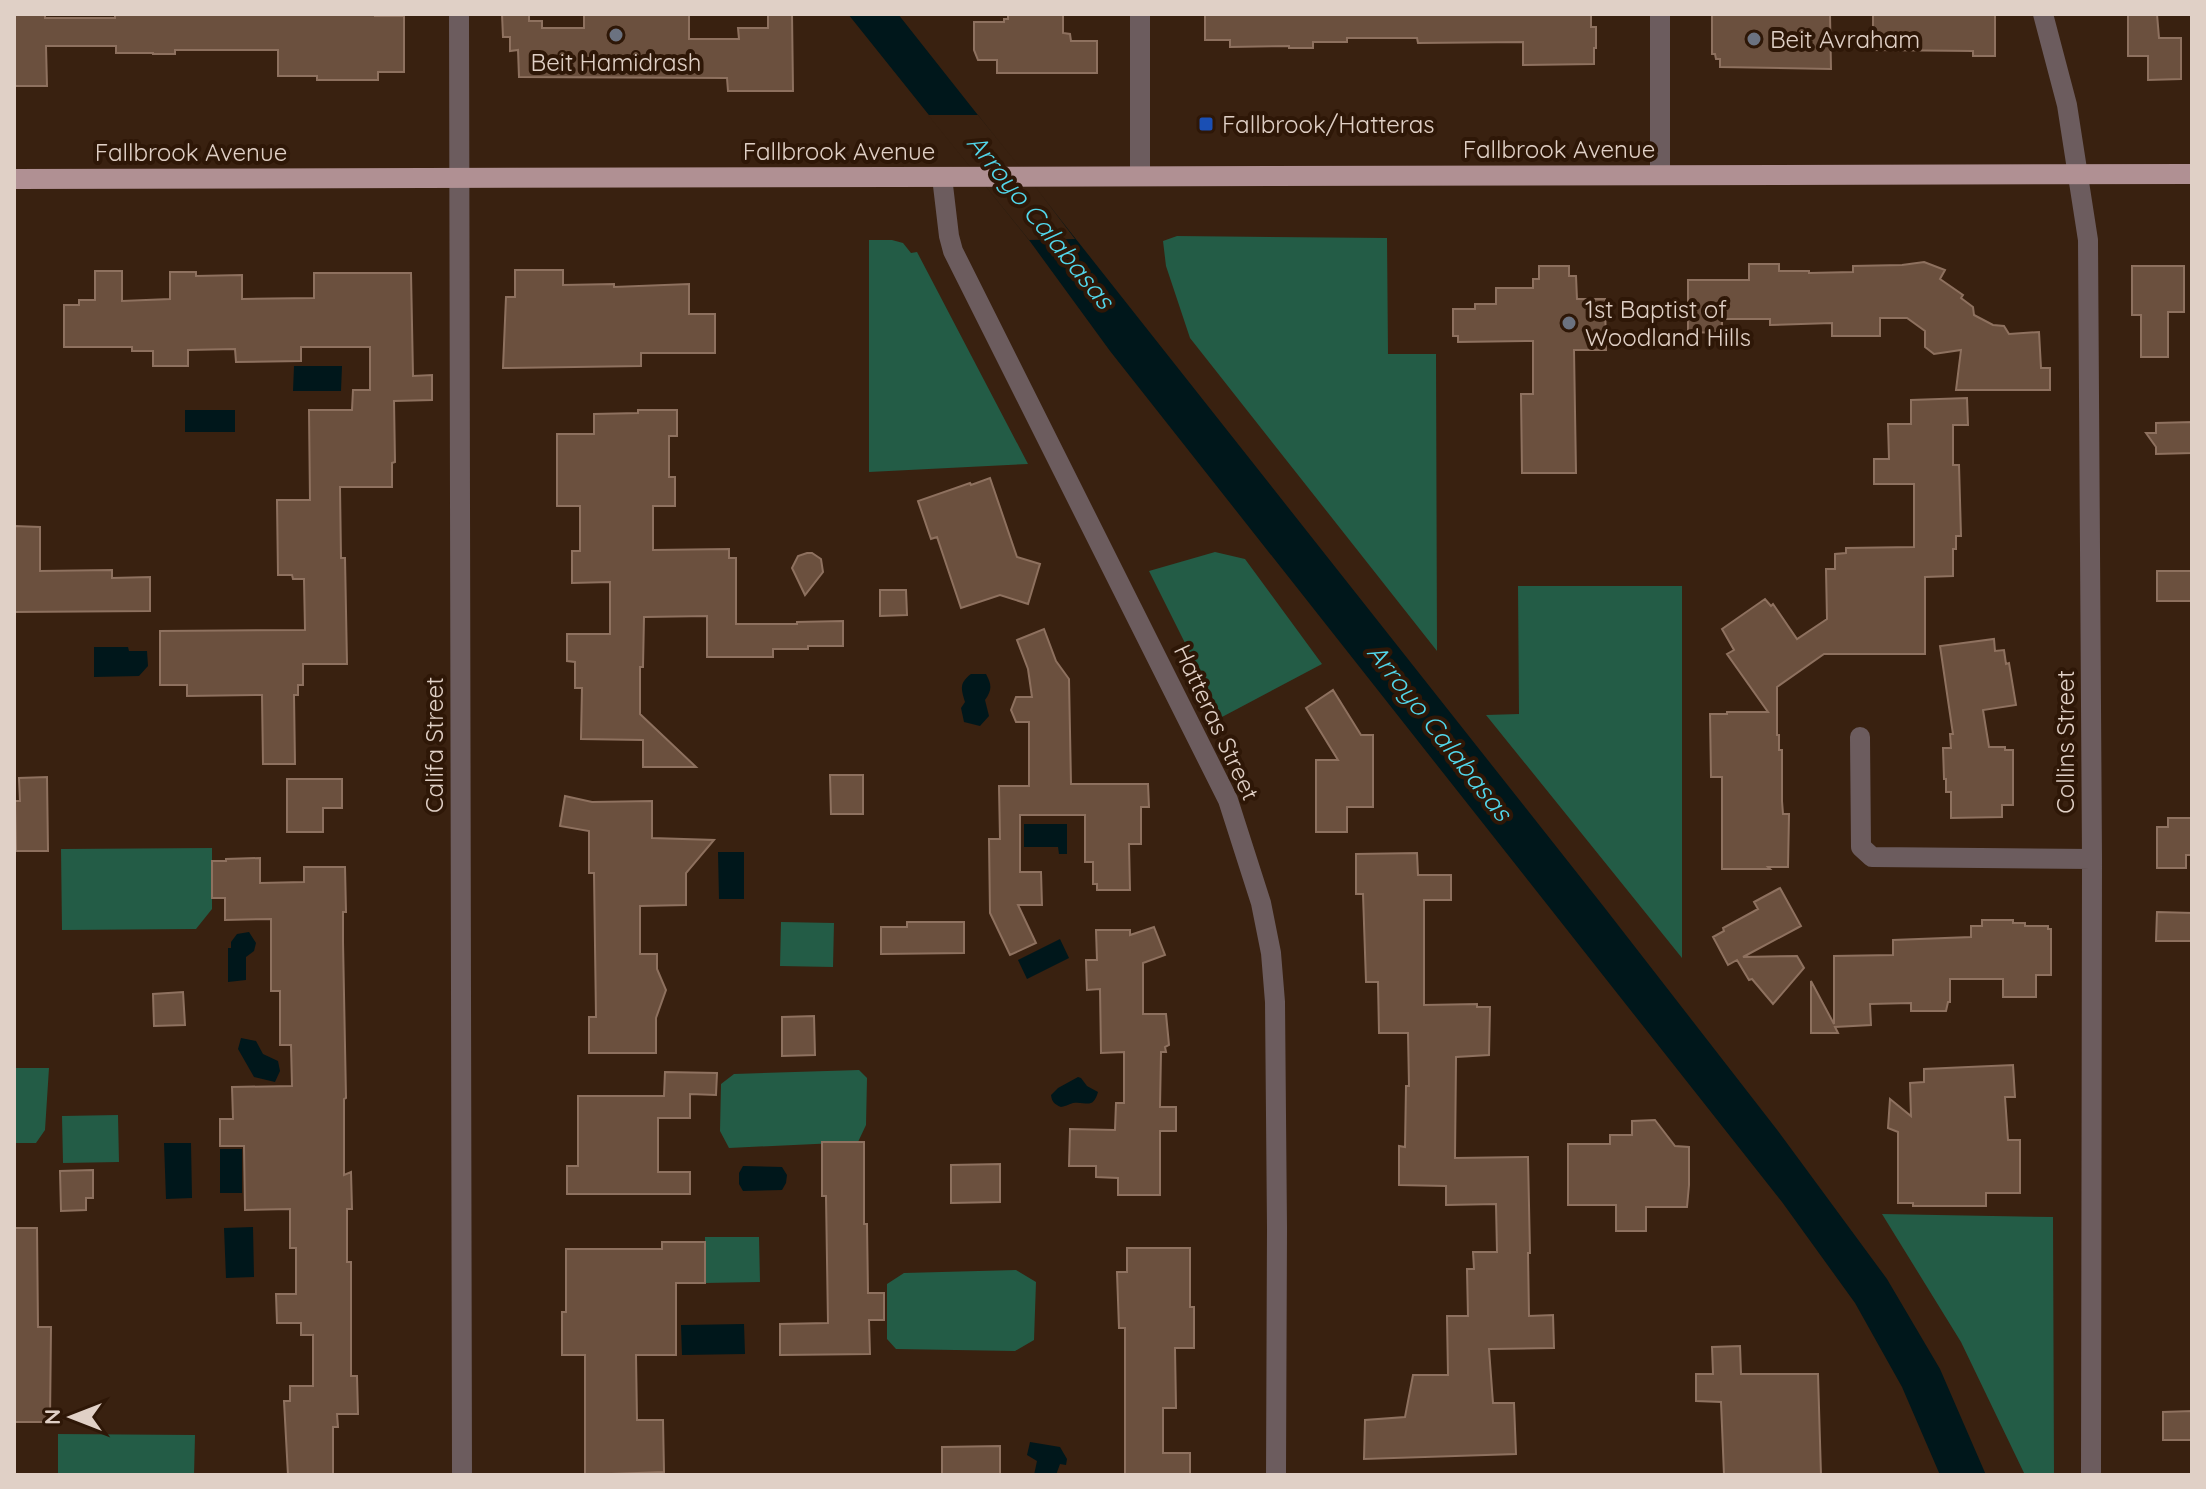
<svg xmlns="http://www.w3.org/2000/svg" width="2206" height="1489" font-family="Quicksand,sans-serif">
  <style>
    .green { fill: #235c46 }
    .water { fill: #00171b }
    .pier { fill: #392110 }
    .building { fill: #6b503e; stroke: #8e715f; stroke-width: 2 }
    .lines { fill: none; stroke-linecap: round; stroke-linejoin: round }
    .minor { stroke: #6c5c5e; stroke-width: 20 }
    .major { stroke: #b09093; stroke-width: 20 }
    .worship-dot { fill: #6b7280; stroke: #2e1707; stroke-width: 3 }
    .transit-dot { fill: #1a4fb4; stroke: #2e1707; stroke-width: 3 }
    .labels { text-anchor: middle; dominant-baseline: central; stroke-width: 8; stroke-linejoin: round; paint-order: stroke }
    .poi-label { font-size: 24px; fill: #e0d0c6; stroke: #2e1707; text-anchor: start }
    .street-label { font-size: 24px; fill: #e0d0c6; stroke: #2e1707 }
    .water-label { font-size: 26px; font-style: italic; fill: #52d7eb; stroke: #2e1707 }
  </style>
  <rect width="100%" height="100%" fill="#392110"/>
  <path class="green" d="M1177,236L1387,238L1388,354H1436L1437,651L1190,338L1166,266L1163,241Z
    M892,240L903,243L911,253L917,252L1028,464L869,472V240Z
    M1215,552L1245,559L1322,664L1222,717L1149,571Z
    M1518,586H1682V958L1486,715L1519,714Z
    M212,848V909L196,929L62,930L61,849Z
    M781,922L834,923L833,967L780,966Z
    M14,1068H49L45,1130L36,1143H14Z
    M859,1070L867,1078L866,1125L858,1142L729,1148L720,1131L721,1084L734,1074Z
    M118,1115L119,1162L63,1163L62,1116Z
    M1882,1214L2053,1217L2054,1475H2025L1961,1342Z
    M705,1237H759L760,1282L705,1283Z
    M1016,1270L1036,1282L1034,1340L1015,1351L896,1349L887,1339V1284L904,1273Z
    M58,1434L195,1435L194,1475H58Z"/>
  <path class="water" d="M848,14H898L1604,907L1778,1131L1887,1279L1940,1369L1986,1475H1940L1902,1387L1855,1303L1782,1202L1110,351L1029,240Z
    M294,366H342L341,391H293Z
    M185,410H235V432H185Z
    M94,647H128L129,651H147L148,666L139,676L94,677Z
    M971,674H986C992,685 992,690 985,700L989,716L980,726L964,722L961,708L965,702C961,689 959,683 971,674Z
    M1024,824H1067V854H1059L1058,847H1024Z
    M718,852H744V899H719Z
    M249,932L256,943L254,951L246,957V980L228,982V948H231V942L237,934Z
    M1060,939L1069,958L1027,979L1018,960Z
    M241,1038L256,1041L263,1054L278,1061L280,1071L275,1082L254,1077L238,1049Z
    M1078,1077L1081,1078L1087,1086L1098,1092C1093,1110 1086,1101 1073,1103C1070,1104 1063,1107 1061,1107C1054,1104 1052,1102 1051,1095L1058,1088Z
    M164,1143H191L192,1198L166,1199Z
    M220,1149H242V1193H220Z
    M743,1166L782,1167L787,1175L786,1183L782,1190L743,1191L739,1184V1173Z
    M253,1227L254,1277L226,1278L224,1228Z
    M744,1324L745,1354L682,1355L681,1325Z
    M1030,1442L1060,1447L1067,1459L1066,1465L1060,1464L1056,1475H1034L1037,1461L1027,1455Z"/>
  <path class="pier" d="M928,115H978L1028,177L1075,239L1029,240Z"/>
  <path class="building" d="M14,14H45V18H115V14H375V16H404V72H378V80H317V76H278V50H175V54H153V53H116V46H46L47,86H14Z
    M502,14H529V21H542V28H584V14H689V39H739L738,28H768V14H792L793,91H728L727,78L519,77L518,50L510,51V37H503Z
    M1008,14H1063V33L1070,34L1071,41H1097V73H997V60H978L974,50V22H1004V19H1008Z
    M1205,14H1591V27H1596V48H1594V64L1523,65V42L1418,43L1417,38H1347V42H1313V48H1289V46L1230,47V40H1205Z
    M1712,14H1830L1831,69L1720,67V59H1716L1715,54H1712Z
    M1995,14V56H1973V51L1873,50V15Z
    M2128,14H2157L2159,38H2181V79L2148,80V56H2128Z
    M1924,262L1945,270L1940,279L1963,295L1961,298L1973,307L1974,315L1993,325L2004,326L2009,334L2039,332L2041,368H2050V390H1956L1961,350L1934,354L1925,347V331L1907,318H1880V336H1832V323L1770,325V319H1722V333L1688,332V280H1749V264H1779V271H1809V273L1853,272V266L1902,265Z
    M1539,266H1569V276H1576L1577,299H1605L1606,350H1574L1576,473H1522L1521,394H1533V341L1458,342V336H1453V309H1475V304H1496V288H1533V279H1539Z
    M2132,266H2184V312H2168V357H2141V315H2132Z
    M515,270H563V285L614,284V287L689,284V314H715V353H641V366L503,368L506,297H515Z
    M95,271H122V301L170,299V272H196V276L242,275V299L314,298V273H411L413,376L432,375V400L394,401L395,462L392,463V487H340L341,558H345L347,664H303V685H298V695H294L295,764H263L262,695L187,696V685H160V631L305,630L304,579H293L292,575H278L277,500H310L309,410H352L353,390H370V347H301V361L236,362L235,349L188,350V366H153V351H132V347H64V305H79V300H95Z
    M1967,398L1968,425H1953V465H1959L1961,536H1956V549H1953V576L1925,577V654H1824L1777,687V735H1779V750H1782V801L1783,814H1789L1788,867H1768L1770,869H1722V777H1711L1710,714H1727V712H1768L1727,654L1734,650L1722,629L1765,599L1771,606L1773,604L1797,639L1827,619L1826,569H1835V554L1846,553V548L1914,547V484H1874V459H1889L1888,424H1911V400Z
    M638,410H677V436H669V477H675V506H653V550L729,549V558H736V624H797V622L843,621V646H808V649H773V657H707V616L644,617L643,667H640V714L696,767H643V740L581,739L582,688H575V662L567,661V634H610V582L572,583V551H580V506H557V434H594V414L638,413Z
    M2192,422V453L2156,454V447L2146,433H2156V423Z
    M990,478L1017,557L1040,564L1028,604L1000,595L961,608L937,537L931,539L918,501L970,483L971,485Z
    M14,526L40,527V571L112,570V578L150,577V611L14,612Z
    M807,553H812L821,559L823,572L805,595L792,568L798,556Z
    M2157,571H2192V601H2157Z
    M880,590H906L907,615L880,616Z
    M1044,629L1056,661L1069,679L1071,784H1148L1149,807H1141V844H1129L1130,890H1097V884H1093V862H1085V815H1020V872H1041L1042,905H1018L1036,943L1010,955L990,913L989,839H1000L999,786H1029V722H1016L1011,710L1016,697H1032L1028,669L1017,640Z
    M1994,639L1995,651L2004,650L2006,664L2009,663L2016,705L1983,710L1989,747H2005V750H2013V805H2002V817L1951,818V792H1946V779H1944L1943,748H1951L1950,734H1953L1940,646Z
    M1333,690L1361,735H1373V807H1347V832H1316V760H1338L1306,708Z
    M830,775H863V814H831Z
    M47,777L48,851H16L15,801H20L19,778Z
    M287,779H342V808H323V832H287Z
    M565,796L592,802L652,801V838L714,840L686,873V905L640,906V954H657V969L666,990L656,1018V1053H589V1017H596L594,873H589V831L560,826Z
    M2168,818H2192V855H2186V868H2157V827H2168Z
    M1417,853L1418,875H1451V900H1424V1005L1477,1004V1007H1490L1489,1055L1456,1057L1455,1158L1528,1157L1530,1253H1528L1529,1316L1553,1315L1554,1348L1489,1349L1493,1403H1514L1516,1454L1364,1459L1365,1420L1405,1417L1413,1375H1448L1447,1316H1468L1467,1269H1474L1473,1252H1497L1496,1204L1446,1205V1186L1399,1185V1146L1405,1147L1406,1086H1409L1408,1033H1379L1378,982H1366L1363,894H1356V854Z
    M260,858V883L304,882V867H345L346,912H343V942L346,1098L344,1099V1175L351,1172L352,1209H347V1262H351V1376H357L358,1414H337L338,1427H333V1475H288L284,1401H290V1386H313V1335H301V1323H277L276,1294H296V1248H290V1209L245,1210L244,1146H220V1119H233L232,1087L292,1086L291,1045H280V991H271V919L225,920V898H212V861H226V859Z
    M1780,888L1801,926L1743,957L1797,956L1804,968L1773,1004L1752,979L1749,980L1737,960L1728,965L1713,937L1724,931L1723,928L1758,909L1754,902Z
    M2157,912L2192,913V941H2156Z
    M1982,920H2013V923H2025V926H2048V929H2051V975H2036V997H2003V979H1950V1002H1948L1946,1011H1911V1003L1870,1004L1871,1025L1835,1027L1838,1033H1811V981L1834,1024V956L1893,955V940L1971,937V926H1982Z
    M907,922H964V953L881,954V927H907Z
    M1154,927L1165,955L1143,963V1014H1166L1169,1045L1165,1047L1166,1052H1161L1160,1107H1176V1131H1160V1195H1118V1178L1096,1177V1166H1069L1070,1129L1115,1130L1116,1103H1124V1052L1101,1053L1100,989L1087,990L1086,960H1097L1096,930H1130V935Z
    M183,992L185,1025L154,1026L153,994Z
    M814,1016L815,1055L782,1056V1017Z
    M2013,1065L2015,1097H2005L2008,1140H2020V1193H1986V1206H1913V1203H1898V1132L1888,1128L1890,1099L1911,1116L1910,1083L1924,1082V1069Z
    M665,1072L717,1073L716,1095L690,1094V1118H658V1172H690V1194H567V1166H578V1096H664Z
    M1655,1120L1675,1146L1689,1147V1185L1687,1207H1646V1231H1616V1205H1568V1144H1610V1135H1632V1121Z
    M822,1142H864V1224H867L868,1293H884V1320H869L870,1354L780,1355V1324L828,1323L826,1196H822Z
    M1000,1164V1202L951,1203V1165Z
    M93,1170V1198H86V1210L61,1211L60,1171Z
    M14,1228H37L38,1327H51L50,1422H14Z
    M662,1242H705V1283H676V1355H636L637,1420H663L664,1472L585,1475V1355H562V1312H566V1249H662Z
    M1127,1248H1190V1307H1194V1348H1175L1176,1408H1163V1453H1190V1475H1125V1328H1119L1117,1272H1127Z
    M1740,1346L1741,1374H1818L1821,1475H1724L1721,1402L1696,1401V1374H1713L1712,1347Z
    M2192,1411V1440H2163V1412Z
    M1000,1446V1475H942V1447Z"/>
  <g class="lines">
    <path class="minor" d="M459,14L462,1475
      M1140,14V176
      M1660,14V175
      M2043,14L2067,105L2088,240L2092,859L2091,1475
      M942,177L949,236L953,251L1228,800L1261,903L1271,953L1275,1002L1277,1228L1276,1475
      M1860,737L1861,847L1872,857L2092,859"/>
    <path class="major" d="M14,179L2192,174"/>
  </g>
  <g class="worship-dot">
    <circle cx="616" cy="35" r="8"/>
    <circle cx="1754" cy="39" r="8"/>
    <circle cx="1569" cy="323" r="8"/>
  </g>
  <rect class="transit-dot" x="1198" y="116" width="16" height="16" rx="4"/>
  <g class="labels">
    <g class="poi-label">
      <text x="1770" y="39">Beit Avraham</text>
      <text x="616" y="62" text-anchor="middle">Beit Hamidrash</text>
      <text x="1222" y="124">Fallbrook/Hatteras</text>
      <text x="1585" y="309">1st Baptist of<tspan x="1585" dy="28">Woodland Hills</tspan></text>
    </g>
    <g class="street-label">
      <text x="1559" y="149">Fallbrook Avenue</text>
      <text x="839" y="151">Fallbrook Avenue</text>
      <text x="191" y="152">Fallbrook Avenue</text>
      <text transform="translate(1217 722) rotate(65)">Hatteras Street</text>
      <text transform="translate(2065 742) rotate(-90)">Collins Street</text>
      <text transform="translate(434 745) rotate(-90)">Califa Street</text>
    </g>
    <g class="water-label">
      <text transform="translate(1041 221) rotate(51)">Arroyo Calabasas</text>
      <text transform="translate(1440 732) rotate(52)">Arroyo Calabasas</text>
    </g>
  </g>
  <rect width="2206" height="1489" fill="none" stroke="#e0d0c6" stroke-width="32"/>
  <g transform="translate(72 1417) rotate(270)" stroke="#2e1707" stroke-width="6" paint-order="stroke">
  <path d="M0-6L14 30L0 20L-14 30Z" fill="#e0d0c6"/>
  <text y="-12" font-size="22" font-weight="bold" text-anchor="middle" fill="#e0d0c6">N</text>
  </g>
</svg>
